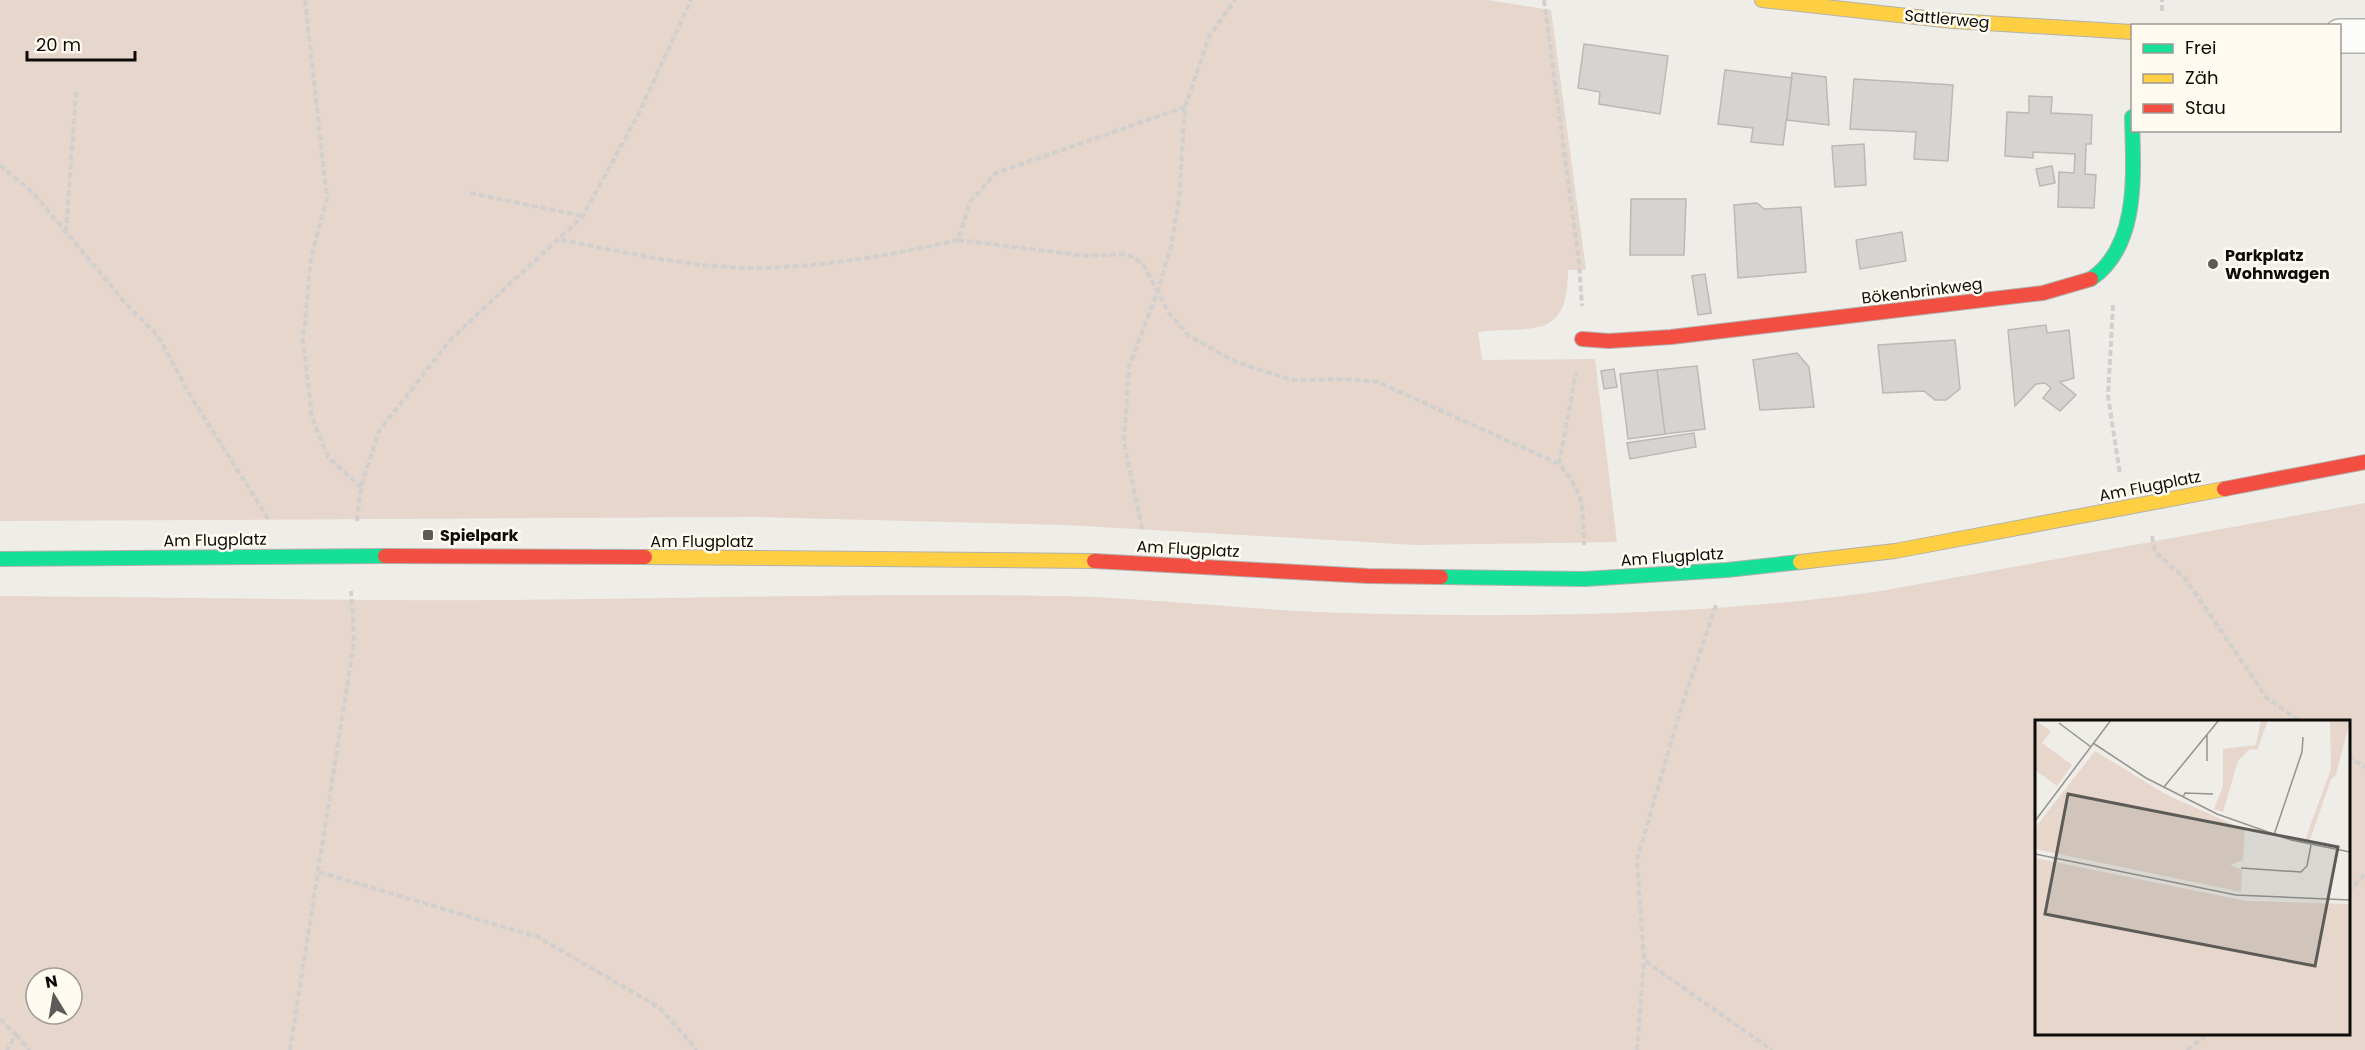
<svg xmlns="http://www.w3.org/2000/svg" width="2365" height="1050" font-family="Poppins,sans-serif">
  <style>
    .green { fill: #e6d6cc; fill-rule: evenodd }
    .building { fill: #d6d4d0; stroke: #bab9b5; stroke-width: 1.5 }
    .lines { fill: none; stroke-linecap: round; stroke-linejoin: round }
    .street-casing { stroke: #b2b0ac; stroke-width: 36 }
    .fast-casing { stroke: #b2b0ac; stroke-width: 16 }
    .slow-casing { stroke: #b2b0ac; stroke-width: 16 }
    .jam-casing { stroke: #b2b0ac; stroke-width: 16 }
    .path { stroke: #d1d0ce; stroke-width: 4; stroke-dasharray: 6 3; stroke-linecap: butt }
    .street { stroke: #fcfcfb; stroke-width: 33 }
    .fast { stroke: #16e098; stroke-width: 14 }
    .slow { stroke: #ffcf43; stroke-width: 14 }
    .jam { stroke: #f24e42; stroke-width: 14 }
    .poi-dot { fill: #5c5b57; stroke: #fffbf1; stroke-width: 2 }
    .labels { text-anchor: middle; dominant-baseline: central; stroke-width: 5; stroke-linejoin: round; paint-order: stroke }
    .street-label { font-size: 16px; fill: #0d0c09; stroke: #fffbf1 }
    .poi-label { font-size: 16px; font-weight: bold; fill: #0d0c09; stroke: #fffbf1; text-anchor: start }
    .inset-road { fill: none; stroke: #94938e; stroke-width: 1.5 }
    .view { fill: #5c5b57; fill-opacity: 0.15; stroke: #5c5b57; stroke-width: 3 }
    .inset-edge { fill: none; stroke: #0d0c09; stroke-width: 3 }
  </style>
  <rect width="100%" height="100%" fill="#eeede7"/>
  <path class="green" d="M0,0H1488L1551,10L1586,270H1568C1568,343 1531,325 1478,332L1482,360L1595,359L1617,542L1417,545L1066,525L754,517L0,521Z
    M2365,503V1050H0V596C126,597 252,599 378,600C605,602 832,592 1059,596C1154,598 1248,610 1343,613C1521,618 1704,616 1881,591ZM2036,722H2348V1034H2036ZM36,978H72V1014H36Z"/>
  <path class="building" d="M1584,44L1668,56L1660,114L1599,104L1600,92L1578,88Z
    M1725,70L1792,78L1783,145L1751,142L1753,128L1718,124Z
    M1792,73L1826,77L1829,125L1787,120Z
    M1854,79L1953,85L1948,161L1914,159L1916,132L1850,129Z
    M2029,96L2052,97L2051,113L2092,115L2091,144H2086L2085,174L2096,175L2094,208L2058,207L2059,172L2074,173L2075,154L2033,152V158L2005,156L2007,112L2029,113Z
    M1864,144L1866,185L1835,187L1832,146Z
    M2052,166L2055,183L2040,186L2036,169Z
    M1631,199H1686L1684,255H1630Z
    M1757,203L1764,209L1801,207L1806,272L1738,278L1734,205Z
    M1902,232L1906,261L1860,269L1856,240Z
    M1705,274L1711,313L1698,315L1692,276Z
    M2046,325L2047,333L2069,330L2074,378L2060,382L2076,395L2060,411L2043,398L2051,388L2045,383L2036,384L2015,406L2008,330Z
    M1955,340L1960,389L1946,400H1935L1924,391L1883,393L1878,345Z
    M1797,353L1809,367L1814,407L1760,410L1753,360Z
    M1697,366L1705,429L1665,434L1657,370Z
    M1614,369L1617,387L1604,389L1601,371Z
    M1657,370L1665,434L1628,439L1620,374Z
    M1694,433L1696,447L1630,459L1627,443Z"/>
  <g class="lines">
    <defs>
      <path id="street" d="M2340,36H2365"/>
      <path id="fast" d="M2091,279C2141,245 2133,169 2132,117
        M0,559L385,556
        M1441,577L1585,579L1727,570L1800,562"/>
      <path id="slow" d="M1762,0L1953,21L2132,32
        M645,557L1094,561
        M1800,562L1895,551L2224,489"/>
      <path id="jam" d="M1582,339L1609,341L1671,337L2043,293L2091,279
        M2224,489L2365,462
        M385,556L645,557
        M1094,561L1368,576L1441,577"/>
    </defs>
    <use href="#street" class="street-casing"/>
    <use href="#fast" class="fast-casing"/>
    <use href="#slow" class="slow-casing"/>
    <use href="#jam" class="jam-casing"/>
    <path class="path" d="M305,0L327,199L311,257L303,341L312,417L328,457L361,487
      M1544,0L1579,263L1582,306
      M2162,11V0
      M0,165L34,194L127,305L158,336L193,400L269,520
      M470,193L582,216
      M66,232L76,92
      M561,240C625,252 690,268 755,268C823,267 892,255 958,240L970,202L996,173L1185,107
      M958,240L1087,256L1127,254L1143,264L1169,313L1189,336L1236,362L1292,380L1348,379L1378,382L1559,464C1585,494 1583,507 1584,545
      M2113,305L2108,396L2120,474
      M1559,464L1576,373
      M357,521L361,487L379,431L451,339L583,216L639,113L691,0
      M1142,529L1124,442L1129,366L1158,291L1171,246L1179,199L1185,107L1209,37L1235,0
      M2152,536L2155,552L2185,578L2266,697L2301,722
      M1716,605L1681,708L1637,860L1644,960L1772,1050
      M2348,756L2365,767
      M319,872L538,937L660,1008L697,1050
      M2348,892L2365,874
      M0,1019L16,1035L7,1050
      M16,1035L30,1050
      M290,1050L354,642L351,591
      M1637,1050L1644,961
      M2187,1050L2208,1034"/>
    <use href="#street" class="street"/>
    <use href="#fast" class="fast"/>
    <use href="#slow" class="slow"/>
    <use href="#jam" class="jam"/>
  </g>
  <g class="poi-dot">
    <circle cx="2213" cy="264" r="6"/>
    <rect x="422" y="529" width="12" height="12" rx="3"/>
  </g>
  <g class="labels">
    <g class="street-label">
      <text transform="translate(1947 19) rotate(5)">Sattlerweg</text>
      <text transform="translate(1922 291) rotate(-7)">Bökenbrinkweg</text>
      <text transform="translate(2150 486) rotate(-11)">Am Flugplatz</text>
      <text transform="translate(215 540) rotate(-1)">Am Flugplatz</text>
      <text x="702" y="541">Am Flugplatz</text>
      <text transform="translate(1188 549) rotate(3)">Am Flugplatz</text>
      <text transform="translate(1672 557) rotate(-4)">Am Flugplatz</text>
    </g>
    <g class="poi-label">
      <text x="2225" y="255">Parkplatz<tspan x="2225" dy="18">Wohnwagen</tspan></text>
      <text x="440" y="535">Spielpark</text>
    </g>
  </g>
  <g transform="translate(2035 720)">
    <rect width="315" height="315" fill="#eeede7"/>
    <path d="M0,0L16,11L7,23L37,45L22,66L0,50ZM226,0H233L222,30L215,29L203,41L188,92L179,89L188,66V29L221,25ZM295,0H315L301,55L296,59L275,120L271,119L274,109L296,49ZM60,31L130,74L210,110L208,140L195,145L207,150L206,172L0,129V108ZM0,138L211,181L315,184V315H0Z" fill="#e6d6cc"/>
    <path class="inset-road" d="M24,3L56,27M172,14V41M58,23L111,58L182,94L256,120L315,132M129,67L184,0M148,77L150,73L178,74M0,101L76,0M239,115L267,32L268,17M0,134L201,175L315,180M206,148L266,152L272,146L276,125"/>
    <path class="view" d="M33,74L303,127L280,246L10,194Z"/>
    <rect width="315" height="315" class="inset-edge"/>
  </g>
  <rect x="2131" y="24" width="210" height="108" fill="#fffbf1" stroke="#9e9b94" stroke-width="1.5"/>
  <rect x="2143" y="44" width="30" height="9" fill="#16e098" stroke="#9e9b94" stroke-width="1.5"/>
  <text x="2185" y="54" font-size="18" fill="#0d0c09">Frei</text>
  <rect x="2143" y="74" width="30" height="9" fill="#ffcf43" stroke="#9e9b94" stroke-width="1.5"/>
  <text x="2185" y="84" font-size="18" fill="#0d0c09">Zäh</text>
  <rect x="2143" y="104" width="30" height="9" fill="#f24e42" stroke="#9e9b94" stroke-width="1.5"/>
  <text x="2185" y="114" font-size="18" fill="#0d0c09">Stau</text>
  <g transform="translate(54 996) rotate(349)"><circle r="28" fill="#fffbf1" stroke="#9e9b94" stroke-width="1.5"/>
  <path d="M0-4.5L10 22L0 15L-10 22Z" fill="#5c5b57"/>
  <text y="-9" font-size="16" font-weight="bold" text-anchor="middle" fill="#0d0c09">N</text>
  </g>
  <path d="M27 51v9h108v-9" fill="none" stroke="#0d0c09" stroke-width="3"/>
  <text x="36" y="51" font-size="18" fill="#0d0c09" stroke="#fffbf1" stroke-width="4.5" paint-order="stroke">20 m</text>
</svg>
